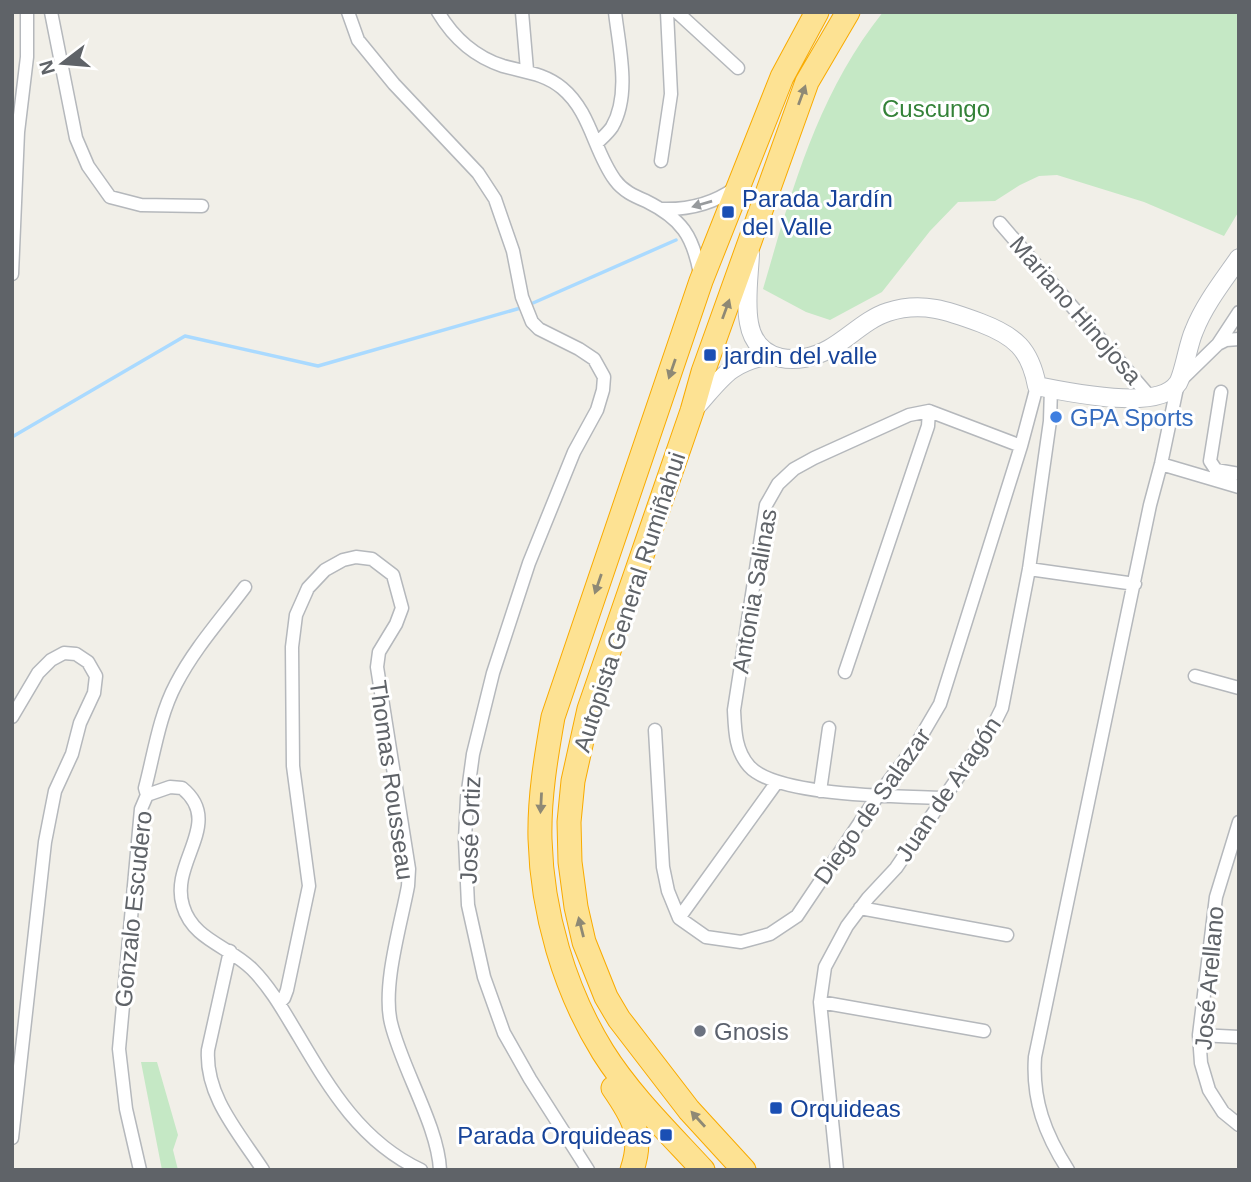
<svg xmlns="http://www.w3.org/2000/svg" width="1251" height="1182" font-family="Arial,sans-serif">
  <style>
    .green { fill: #c5e8c5 }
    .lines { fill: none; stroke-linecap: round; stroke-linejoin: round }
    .stream { stroke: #aadaff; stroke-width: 3.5 }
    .street-casing { stroke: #b5b8bc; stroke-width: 15 }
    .secondary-casing { stroke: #b6babf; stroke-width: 20 }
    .highway-casing { stroke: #f9ab00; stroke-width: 25 }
    .street { stroke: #fff; stroke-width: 12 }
    .secondary { stroke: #fff; stroke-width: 18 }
    .highway { stroke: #fde293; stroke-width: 23 }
    .oneway { fill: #8e8975 }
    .oneway2 { fill: #979a9d }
    .transit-dot { fill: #1a4fb4; stroke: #fff; stroke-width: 2.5 }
    .shop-dot { fill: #3f7fe0; stroke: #fff; stroke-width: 2.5 }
    .worship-dot { fill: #6b7280; stroke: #fff; stroke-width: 2.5 }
    .labels { text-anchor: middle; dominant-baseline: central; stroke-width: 6; stroke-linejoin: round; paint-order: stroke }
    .park-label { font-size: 24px; fill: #348238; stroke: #fff }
    .transit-label { font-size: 24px; fill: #164399; stroke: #fff; text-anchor: start }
    .street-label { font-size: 24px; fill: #5f6368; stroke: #fff }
    .shop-label { font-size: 24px; fill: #366cbe; stroke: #fff; text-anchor: start }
    .worship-label { font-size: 24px; fill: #5b616d; stroke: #fff; text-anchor: start }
  </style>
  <rect width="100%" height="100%" fill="#f1efe8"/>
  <path class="green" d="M883,12H1239V211L1224,236L1144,202L1057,175L1039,176L1020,185L995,201L958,202L930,231L882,292L830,320L806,312L763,289C792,190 817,95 883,12Z
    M141,1062H157L178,1135L173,1150L178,1170H162Z"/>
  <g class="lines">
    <path class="stream" d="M12,437L185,336L318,366L524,307L676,240"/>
    <defs>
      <path id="street" d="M51,12L76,138L88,166L110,197L141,205L202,206
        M348,12L358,40L394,84L478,173L495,199L513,251L522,297L532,322L539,329L579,349L594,359L604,377L603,390L597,410L574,452L529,563L493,673L473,754L467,798L465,840L468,905L484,977L504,1033L530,1079L588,1170
        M438,12C453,37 475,57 503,66C524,72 544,73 562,88C591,112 594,152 615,180C623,191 634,196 646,201C682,219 693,236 700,274
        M522,12L527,70
        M677,12L738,68
        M597,143C602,138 608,133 612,127C631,94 619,48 615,12
        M661,161L671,94L667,12
        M661,209C689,210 713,204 735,188
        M1000,223L1151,398
        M12,274L18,132L27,57V12
        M1218,344L1239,312
        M1221,392L1210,461L1216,470L1239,474
        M1161,464L1239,487
        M1029,569L1135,584
        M845,672L928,426L929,411
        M1195,676L1239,688
        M12,717L38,673L51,660L64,653L76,654L88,662L96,676L94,693L80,723L72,754L55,791L45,842L12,1138
        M655,730L663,867L668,891L679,918L706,937L741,942L770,934L797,916L879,794L916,745L940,704L1021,446L1037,386
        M820,791L829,728
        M147,795L145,788C154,754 159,716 176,684C194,649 221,619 245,587
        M942,798C900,796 776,797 749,766C735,750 735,730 734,710L766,505L778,484L794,469L814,458L909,415L929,411L1021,446
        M1239,822L1216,897L1199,1035L1201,1063L1209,1090L1223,1112L1239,1125
        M860,908L1007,935
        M679,918L777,782
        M230,951L208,1050C205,1096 239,1133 263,1170
        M820,1002L984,1031
        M279,1003L284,998L287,990L309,886L293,766L292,647L296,615L308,588L325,570L343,560L356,557L372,559L393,575L402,608L396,624L379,652L377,667L409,869L408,886C401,924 382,986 391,1023C402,1069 438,1126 440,1170
        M1199,1035L1239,1037
        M140,1170L126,1109L119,1049L141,809L147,795L170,787L182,788C225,823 169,862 183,906C193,940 229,946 252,969C271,988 284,1012 298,1035C330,1089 361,1142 421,1170
        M837,1170L820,1002L825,967L847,926L868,898L896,868L993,726L1002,708L1029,569L1050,421L1051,388
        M1068,1170C1045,1134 1032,1100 1035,1057L1150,505L1161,464L1178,383L1218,344L1226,340L1239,339"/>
      <path id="secondary" d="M750,254C749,276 745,301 749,323C756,364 799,366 829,349C849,338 866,319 888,312C922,301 949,311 981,323C1015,336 1030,349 1037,386C1067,392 1159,412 1178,383C1184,373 1188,344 1194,331C1204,305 1223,281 1239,258
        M695,408C722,378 728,363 770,355"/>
      <path id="highway" d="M613,1088C633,1117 644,1135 632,1170
        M703,1170C668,1132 630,1095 603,1052C564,989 542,912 540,839C539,798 546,757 553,717L701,281L782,77L817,12
        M744,1170L689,1110L619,1019L606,997L584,942L576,907L570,862L569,822L573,781L589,709L692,411L703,372L807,82L848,12"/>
    </defs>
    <use href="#street" class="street-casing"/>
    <use href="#secondary" class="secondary-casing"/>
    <use href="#highway" class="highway-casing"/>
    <use href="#street" class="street"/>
    <use href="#secondary" class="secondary"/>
    <use href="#highway" class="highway"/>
  </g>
  <defs><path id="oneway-solid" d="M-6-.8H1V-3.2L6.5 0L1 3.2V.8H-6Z" transform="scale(1.75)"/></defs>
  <g class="oneway">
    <use href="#oneway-solid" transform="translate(802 95) rotate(-70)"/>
    <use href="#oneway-solid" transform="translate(726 309) rotate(-70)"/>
    <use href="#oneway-solid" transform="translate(672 369) rotate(109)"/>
    <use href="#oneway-solid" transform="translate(598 584) rotate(109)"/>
    <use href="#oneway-solid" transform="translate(541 803) rotate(93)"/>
    <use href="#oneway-solid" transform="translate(581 927) rotate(-104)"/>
    <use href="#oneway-solid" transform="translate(698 1119) rotate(-132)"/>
  </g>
  <use class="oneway2" href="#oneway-solid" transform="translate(702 204) rotate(164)"/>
  <g class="transit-dot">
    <rect x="721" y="205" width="14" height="14" rx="3.5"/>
    <rect x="703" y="348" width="14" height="14" rx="3.5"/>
    <rect x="769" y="1101" width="14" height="14" rx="3.5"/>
    <rect x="659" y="1128" width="14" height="14" rx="3.5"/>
  </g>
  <circle class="shop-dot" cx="1056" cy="417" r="7"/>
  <circle class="worship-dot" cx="700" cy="1031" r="7"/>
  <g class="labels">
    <g class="park-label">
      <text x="936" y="108">Cuscungo</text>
    </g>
    <g class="transit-label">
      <text x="742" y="198">Parada Jardín<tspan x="742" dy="28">del Valle</tspan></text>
      <text x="724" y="355">jardin del valle</text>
      <text x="790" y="1108">Orquideas</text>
      <text x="652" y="1135" text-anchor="end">Parada Orquideas</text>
    </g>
    <g class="street-label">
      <text transform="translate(1076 310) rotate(49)">Mariano Hinojosa</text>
      <text transform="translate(754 591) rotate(-80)">Antonia Salinas</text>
      <text transform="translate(629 602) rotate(-72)">Autopista General Rumiñahui</text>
      <text transform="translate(392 780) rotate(82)">Thomas Rousseau</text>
      <text transform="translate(948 789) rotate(-56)">Juan de Aragón</text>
      <text transform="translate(872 806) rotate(-55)">Diego de Salazar</text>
      <text transform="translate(470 830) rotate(-88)">José Ortiz</text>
      <text transform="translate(133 909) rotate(-84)">Gonzalo Escudero</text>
      <text transform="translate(1209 978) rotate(-85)">José Arellano</text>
    </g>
    <g class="shop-label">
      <text x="1070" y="417">GPA Sports</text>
    </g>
    <g class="worship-label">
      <text x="714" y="1031">Gnosis</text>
    </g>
  </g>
  <rect width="1251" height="1182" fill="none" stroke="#5f6368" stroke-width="28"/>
  <g transform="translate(63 63) rotate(254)" stroke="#ffffff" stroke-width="5" paint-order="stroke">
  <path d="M0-5L12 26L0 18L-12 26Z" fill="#5f6368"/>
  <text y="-10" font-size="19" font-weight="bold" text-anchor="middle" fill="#5f6368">N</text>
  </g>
</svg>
